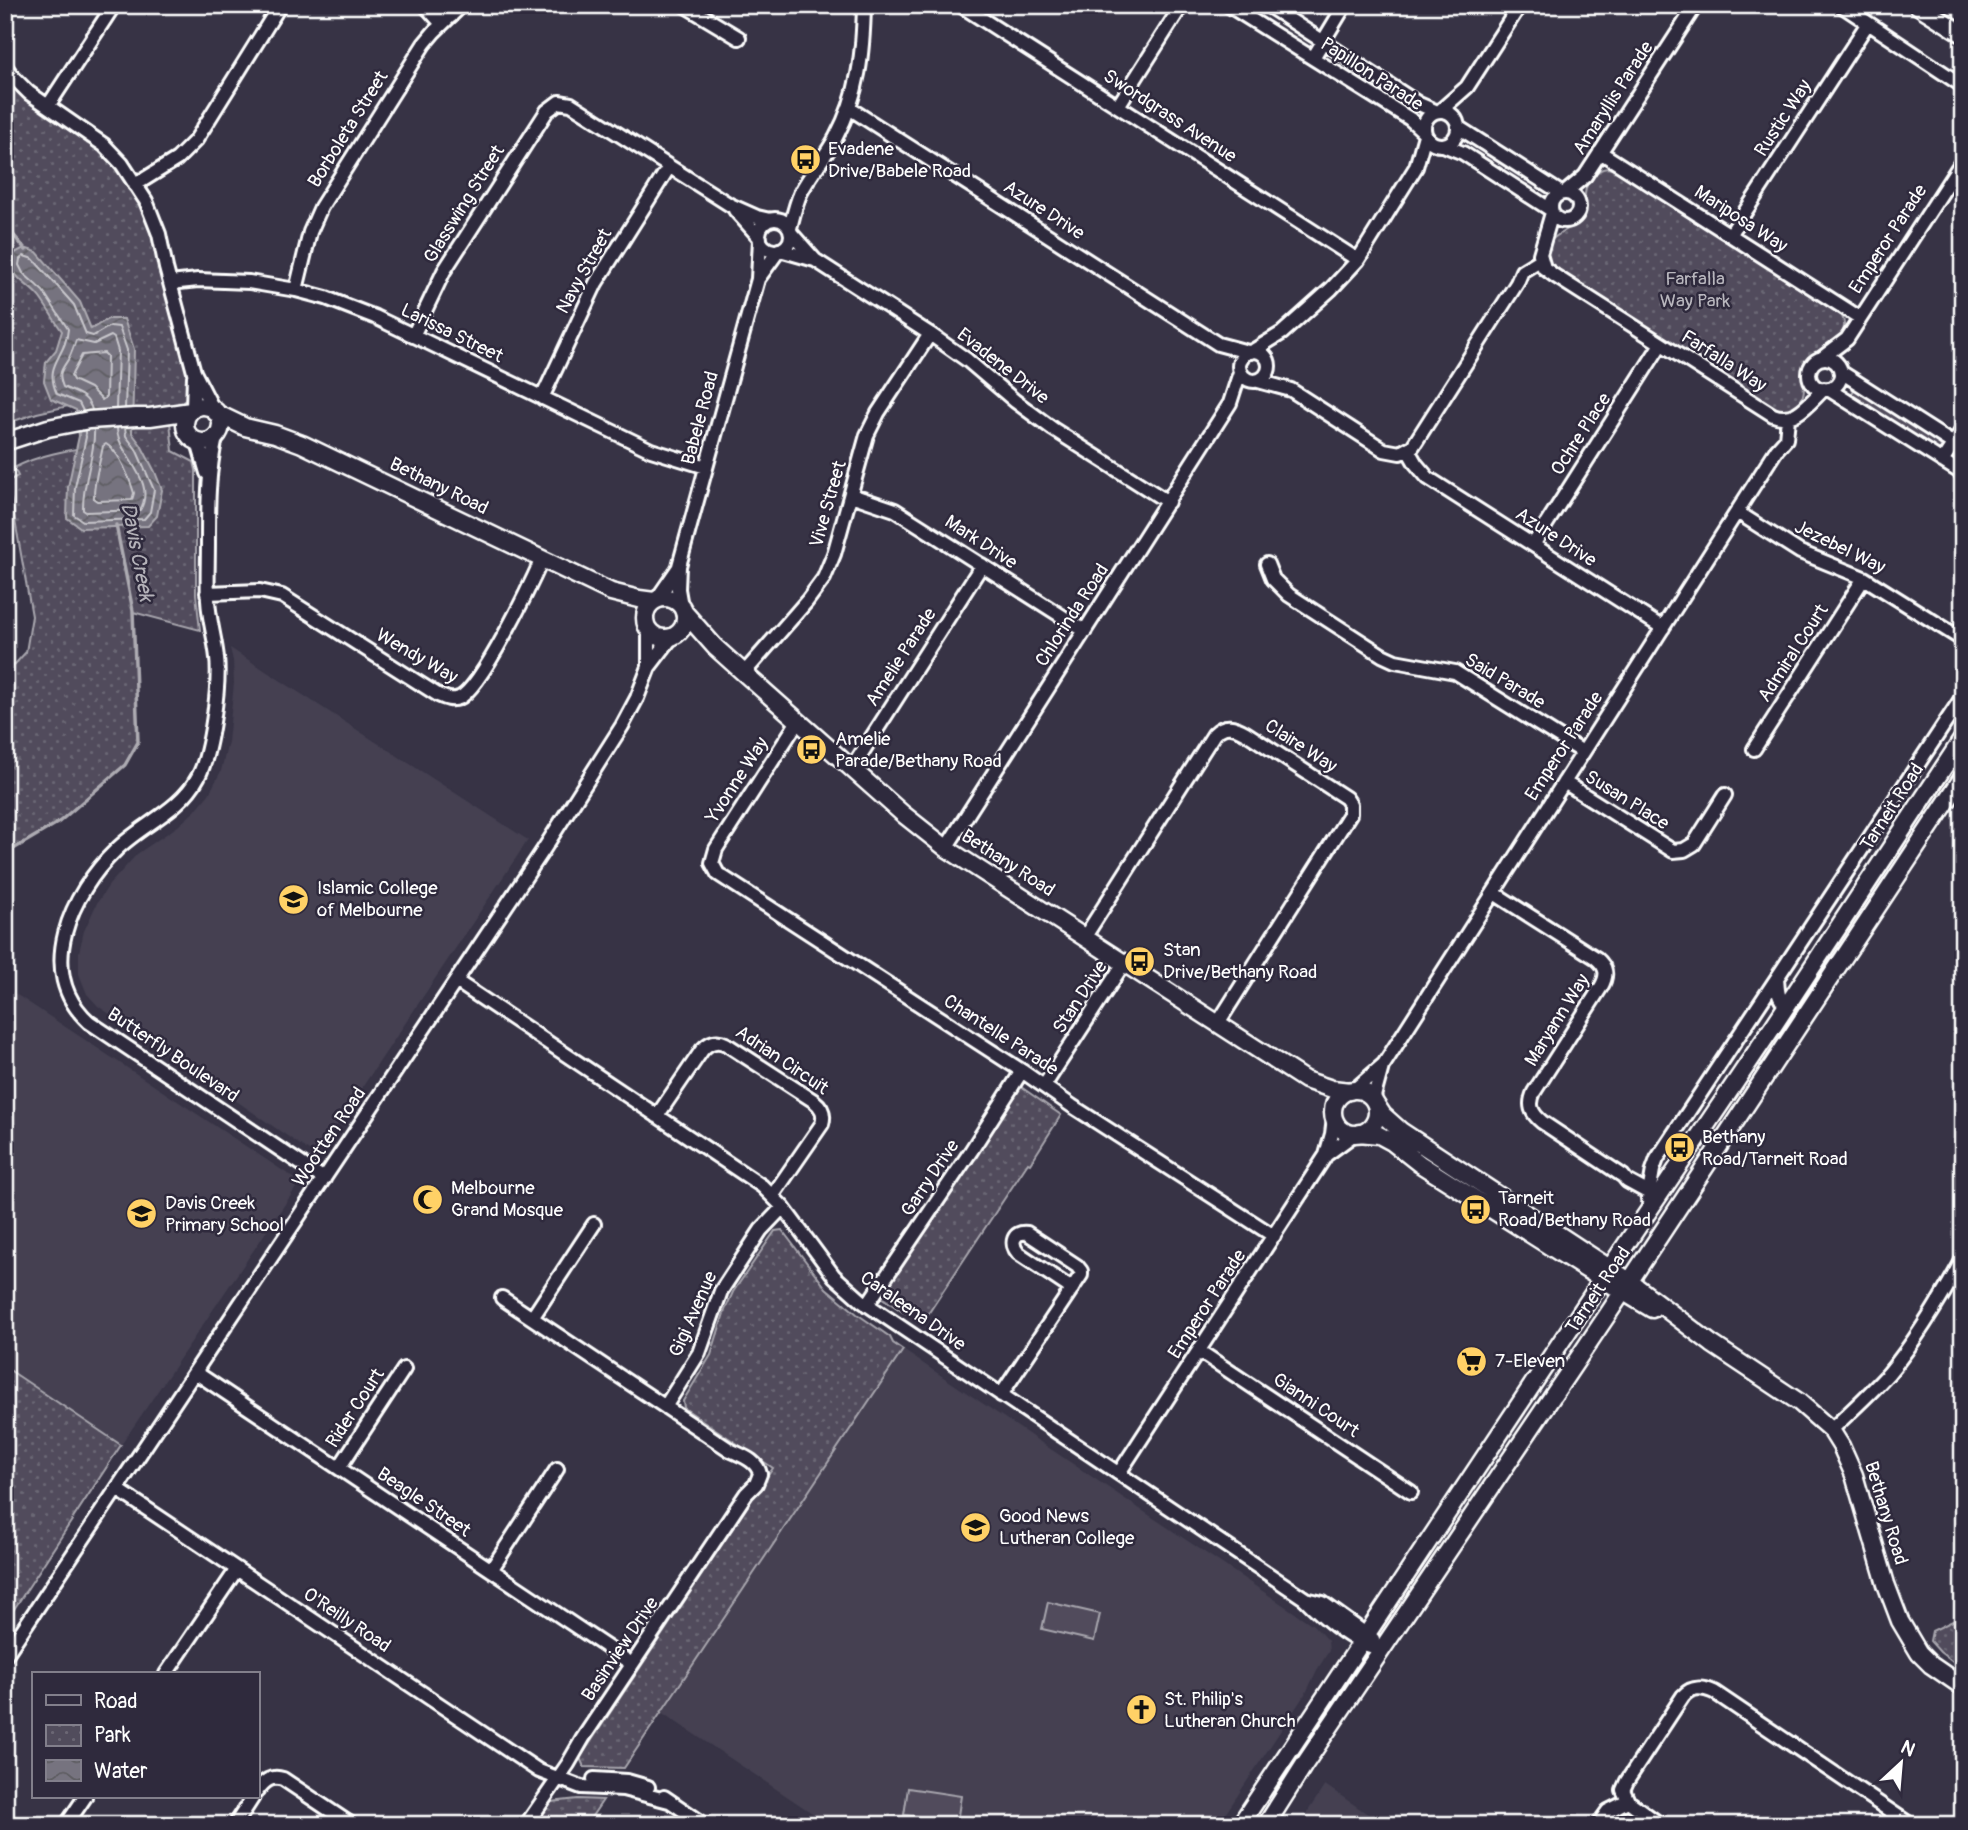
<svg xmlns="http://www.w3.org/2000/svg" width="1968" height="1830" font-family="Pangolin,sans-serif">
  <style>
    .built { fill: #444051 }
    .green { fill: #514c5c; stroke: #a8a6ae; stroke-width: 2 }
    .park { fill: url(#park-dots); stroke: #a8a6ae; stroke-width: 2 }
    .water { fill: url(#water-waves); stroke: #adabb2; stroke-width: 2 }
    .lines { fill: none; stroke-linecap: round; stroke-linejoin: round }
    .shore { stroke: #c8c7cc; stroke-width: 2 }
    .stream { stroke: #adabb2; stroke-width: 3.5 }
    .street-casing { stroke: #fff; stroke-width: 18 }
    .secondary-casing { stroke: #fff; stroke-width: 21 }
    .street { stroke: #2f2a3d; stroke-width: 12 }
    .secondary { stroke: #2f2a3d; stroke-width: 16 }
    .labels { text-anchor: middle; dominant-baseline: central; stroke-width: 5; stroke-linejoin: round; paint-order: stroke }
    .street-label { font-size: 19px; fill: #fff; stroke: #2f2a3d }
    .poi-label { font-size: 19px; fill: #fff; stroke: #2f2a3d; text-anchor: start }
    .park-label { font-size: 19px; fill: #b9b7be; stroke: #2f2a3d }
    .water-label { font-size: 21px; font-style: italic; fill: #b4b2b9; stroke: #2f2a3d }
  </style>
  <defs>
    <pattern id="park-dots" width="8" height="8" patternUnits="userSpaceOnUse" patternTransform="scale(1.75)"><rect width="8" height="8" fill="#514c5c"/><path d="M2 2h.1M6 6h.1" fill="none" stroke="#6b6774" stroke-width="1.8" stroke-linecap="round"/></pattern>
    <pattern id="water-waves" width="16" height="10" patternUnits="userSpaceOnUse" patternTransform="scale(1.75)"><rect width="16" height="10" fill="#76737f"/><path d="M0 5q4-4 8 0t8 0" fill="none" stroke="#5f5e63"/></pattern>
  </defs>
  <rect width="100%" height="100%" fill="#373345"/>
  <filter id="ink" filterUnits="userSpaceOnUse"><feTurbulence type="fractalNoise" baseFrequency=".0143" numOctaves="2"/><feDisplacementMap in="SourceGraphic" scale="14" xChannelSelector="R" yChannelSelector="G"/><feConvolveMatrix kernelMatrix="1 2 1 2 8 2 1 2 1" color-interpolation-filters="sRGB"/></filter>
  <g filter="url(#ink)">
    <path class="built" d="M230,648L528,840L321,1149L309,1151L98,1006L87,994L79,974V952L84,931L97,903L109,885L137,854L178,826L195,811L209,794L221,771L228,742L234,683L233,661Z
      M5,987L300,1182L121,1445L5,1367Z
      M903,1350L1313,1625L1328,1641L1329,1651L1317,1670L1307,1691L1218,1825H830L661,1712Z
      M1325,1785L1384,1825H1299Z"/>
    <path class="green" d="M1855,388L1940,441L1941,448L1937,451L1850,397Z
      M1048,1602L1100,1614L1094,1641L1042,1629Z
      M908,1788L961,1796L957,1822L904,1815Z"/>
    <path class="park" d="M5,77C36,115 85,131 116,168C129,183 139,200 147,218C155,240 157,263 163,285C170,312 195,368 187,394C185,404 177,407 169,412L173,451L194,462L196,470V594L200,630L133,612L138,742L125,765L59,822L5,854V675L26,652L32,616L8,481L18,476L14,468C43,452 77,449 109,444L77,404L37,413L5,424Z
      M1608,168L1617,171L1842,316C1848,329 1840,341 1829,350C1823,354 1815,355 1810,361C1797,376 1816,401 1785,412L1770,406L1550,264C1535,234 1574,233 1583,216C1586,209 1584,202 1585,194C1586,181 1595,169 1608,168Z
      M1021,1087L1061,1115L1030,1164L1028,1163L924,1320L915,1314L903,1312L881,1297L882,1292L1017,1089Z
      M782,1230L826,1288L857,1314L890,1337L893,1343L903,1350L624,1768L584,1767L580,1758L773,1468L684,1408L683,1401L711,1355L725,1310L733,1292L775,1231Z
      M5,1367L121,1445L5,1623Z
      M1963,1616V1670L1940,1652L1930,1641L1932,1631Z
      M578,1799L603,1800L586,1825H536L551,1802Z"/>
    <path class="water" d="M24,248L37,252L80,302L91,329L108,319H124L134,349L132,433L141,445L155,472L162,490L157,516L148,526L81,528L67,518L68,487L79,436L76,410L51,399L44,381L46,362L56,350L62,331C54,320 48,309 40,298C26,280 9,281 13,254Z"/>
    <g class="lines">
      <path class="shore" d="M104,353L107,356L106,397L102,400L90,388L73,380L71,376L82,355Z
        M92,410C88,395 76,393 63,387C57,372 62,370 69,358C72,352 74,346 76,340L94,344L111,336L114,338L118,351L116,409
        M83,411L79,403L57,394C43,363 66,358 68,329L43,291L23,273L19,265L20,259L24,256L33,259L74,305L86,334L93,336L110,326L119,327L127,350L125,408
        M94,429C96,453 82,482 83,510L86,512L140,510C158,480 117,455 117,428
        M85,431L86,437L75,487L74,515L83,521L144,519L150,512L154,490L136,449L126,436L125,427
        M106,444C120,452 129,477 134,493L132,500L97,501L94,499C93,482 100,463 103,446Z"/>
      <path class="stream" d="M5,225L26,250
        M5,854L59,822L125,765L138,742L133,611L116,525"/>
      <defs>
        <path id="street" d="M425,5L442,24
          M438,5L451,16
          M684,5L739,38
          M960,5L1358,260
          M1228,5L1410,119L1423,131
          M1267,5L1419,104L1435,111
          M1841,5L1963,86
          M1313,58L1345,5
          M5,66L13,77L29,93L104,145L122,164L146,201L159,234L166,268L194,372L213,409
          M48,106L114,5
          M1118,106L1182,5
          M849,108L1218,344L1248,352
          M1441,110L1467,87L1520,5
          M1424 128a17 17 0 1 1 34 0a17 17 0 1 1-34 0Z
          M1458,127L1561,193
          M1443,145L1463,153L1551,210
          M1600,152L1860,318
          M135,185L177,159L196,140L280,5
          M1566,192L1585,176L1696,5
          M1551 207a14 14 0 1 1 28 0a14 14 0 1 1-28 0Z
          M735,210L760,238
          M1552,213L1540,254L1544,268L1555,276L1773,415C1795,424 1809,403 1824,389
          M759 235a16 16 0 1 1 32 0a16 16 0 1 1-32 0Z
          M790,228C793,216 796,203 801,192C811,173 826,156 836,137C859,94 863,53 864,5
          M791,233L815,260
          M1730,235L1868,23
          M780,250L815,260L930,334L967,360L1015,401L1053,429L1168,502
          M758,279L779,250
          M170,283L198,280L249,282L296,290L326,298L375,317L651,450L706,467
          M296,290L310,232L321,207L424,44L434,32L462,5
          M413,336L444,271L547,111L559,102L571,104L730,205L757,217L770,220
          M1239 366a15 15 0 1 1 30 0a15 15 0 1 1-30 0Z
          M1251,352L1282,333L1331,289L1358,260L1416,167L1425,135
          M1822,358L1847,339L1963,160
          M1809 374a16 16 0 1 1 32 0a16 16 0 1 1-32 0Z
          M1841,372L1963,450
          M1258,381L1291,390L1384,450L1400,453L1413,446L1517,283L1522,271L1540,260
          M1828,389L1963,474
          M542,398L596,283L669,167
          M193,410L194,376
          M216,437C208,473 208,506 208,542C208,562 207,581 208,600C209,620 215,638 217,658C220,684 211,754 198,777C180,811 142,824 116,850C71,893 34,972 89,1022L324,1179
          M198,442L207,473
          M1408,450L1416,464L1428,478L1663,628
          M1942,461L1963,429
          M851,495L895,510L1085,631
          M1737,512L1800,552L1864,578L1963,640
          M1533,545L1661,344
          M1267,564L1273,579L1289,595L1382,655L1395,661L1455,672L1583,752
          M207,593L260,591L282,596L438,695C445,698 451,701 459,698C481,689 531,584 542,559
          M657,599L679,567
          M681,606L678,589L679,566L758,279L760,239
          M649,630V667
          M744,673L807,601L824,578L834,554L867,435L878,413L930,334
          M798,721L716,849L712,863L718,874L1022,1071L1072,1106L1274,1236
          M1754,749L1864,578
          M852,768L982,565
          M1564,782L1673,851L1684,850L1694,844L1725,795
          M946,848L1230,403L1240,372
          M1494,893L1596,958C1607,967 1608,975 1601,987L1534,1092C1528,1105 1531,1113 1542,1122L1623,1176L1627,1181L1649,1193
          M1084,938L1214,734C1225,723 1234,726 1246,733L1346,798L1350,804V814L1218,1023
          M456,981L762,1186L783,1207L834,1276L862,1301L1304,1598C1321,1615 1341,1633 1362,1643C1368,1646 1376,1647 1383,1649
          M1786,1005C1777,998 1778,989 1777,978L1963,696
          M1044,1086L1124,963
          M1354,1090L1384,1064L1777,449L1786,439L1788,418
          M1373,1100L1382,1067
          M657,1116L702,1050C709,1042 717,1039 726,1044L814,1101C822,1107 825,1114 822,1124L773,1195
          M1326,1155L1356,1133
          M1648,1199L1653,1170L1657,1159L1777,978
          M502,1298L730,1450C742,1456 757,1460 760,1474L756,1484L746,1494L583,1738L568,1764L526,1825
          M867,1305L971,1151L1022,1071
          M532,1318L594,1224
          M1199,1351L1411,1492
          M195,1372L632,1664
          M1001,1395L1081,1275V1271L1077,1266L1027,1233C1013,1231 1010,1244 1018,1253L1072,1289
          M665,1407L699,1353L721,1291L761,1230L783,1207
          M1831,1430C1850,1412 1871,1393 1889,1373C1918,1338 1941,1299 1963,1259
          M339,1468L404,1369
          M1119,1473L1326,1155L1332,1134L1334,1118
          M117,1489L539,1771L581,1787L623,1789L669,1801
          M491,1570L557,1469
          M1305,1599L1323,1603L1373,1639
          M5,1656L542,852L622,726L637,698L649,667L672,637
          M166,1674L237,1569
          M594,1779L627,1781L648,1787
          M257,1791C264,1781 271,1775 283,1779L352,1825
          M664,1797L705,1825
          M66,1825L85,1797
          M235,1825L253,1797
          M1598,1825L1608,1811L1628,1801
          M1661,1825L1628,1801L1623,1790L1627,1781L1683,1696C1692,1686 1702,1687 1714,1692L1911,1825"/>
        <path id="secondary" d="M1917,5L1963,34
          M185 424a18 18 0 1 1 36 0a18 18 0 1 1-36 0Z
          M216,413L245,427L275,434L302,444L611,592L639,599L654,601
          M5,442L48,428L89,420L136,417H150L191,411
          M645 618a20 20 0 1 1 40 0a20 20 0 1 1-40 0Z
          M685,613L715,647L744,673L903,814L946,848L1305,1080L1332,1089L1350,1091
          M1333 1112a22 22 0 1 1 44 0a22 22 0 1 1-44 0Z
          M1375,1103L1383,1115L1401,1131L1629,1281L1712,1344L1799,1402L1831,1430L1841,1446L1854,1475L1886,1584L1900,1621L1919,1653L1931,1665L1963,1687
          M1359,1133L1379,1135L1392,1142L1420,1164L1587,1270L1652,1309
          M1240,1825L1610,1268L1774,1025L1963,738
          M1266,1825L1304,1765L1608,1314L1963,777"/>
      </defs>
      <use href="#street" class="street-casing"/>
      <use href="#secondary" class="secondary-casing"/>
      <use href="#street" class="street"/>
      <use href="#secondary" class="secondary"/>
    </g>
  </g>
  <defs>
    <symbol id="bus-disc" viewBox="-11 -11 22 22"><circle r="9.5" fill="#ffd166" stroke="#2f2a3d"/><path d="M-5-6H5V4H4V6H2V4H-2V6H-4V4H-5ZM-3.5-4V0h7V-4ZM-3.5 1.2v1.5H-2V1.2ZM2 1.2v1.5H3.5V1.2Z" fill="#111"/></symbol>
    <symbol id="school-disc" viewBox="-11 -11 22 22"><circle r="9.5" fill="#ffd166" stroke="#2f2a3d"/><path d="M0-5L7-2L0 1L-7-2ZM-4 1L0 2.5L4 1V4Q0 6-4 4Z" fill="#111"/></symbol>
    <symbol id="mosque-disc" viewBox="-11 -11 22 22"><circle r="9.5" fill="#ffd166" stroke="#2f2a3d"/><path d="M3.5-4.9A6 6 0 1 0 3.5 4.9A5 5 0 1 1 3.5-4.9Z" fill="#111"/></symbol>
    <symbol id="supermarket-disc" viewBox="-11 -11 22 22"><circle r="9.5" fill="#ffd166" stroke="#2f2a3d"/><path d="M-6-5.5h2.5l.6 2H6L4.5 2H-2.5L-4.4-4H-6ZM-1.5 3.2a1.3 1.3 0 1 0 .1 0ZM3 3.2a1.3 1.3 0 1 0 .1 0Z" fill="#111"/></symbol>
    <symbol id="church-disc" viewBox="-11 -11 22 22"><circle r="9.5" fill="#ffd166" stroke="#2f2a3d"/><path d="M-1.2-6h2.4v3.5h3.3v2.4h-3.3V6h-2.4V-.1h-3.3v-2.4h3.3Z" fill="#111"/></symbol>
  </defs>
  <g fill-rule="evenodd">
    <use href="#bus-disc" x="788" y="142" width="35" height="35"/>
    <use href="#bus-disc" x="794" y="732" width="35" height="35"/>
    <use href="#school-disc" x="276" y="882" width="35" height="35"/>
    <use href="#bus-disc" x="1122" y="944" width="35" height="35"/>
    <use href="#bus-disc" x="1662" y="1130" width="35" height="35"/>
    <use href="#mosque-disc" x="410" y="1182" width="35" height="35"/>
    <use href="#bus-disc" x="1458" y="1192" width="35" height="35"/>
    <use href="#school-disc" x="124" y="1196" width="35" height="35"/>
    <use href="#supermarket-disc" x="1454" y="1344" width="35" height="35"/>
    <use href="#school-disc" x="958" y="1510" width="35" height="35"/>
    <use href="#church-disc" x="1124" y="1692" width="35" height="35"/>
  </g>
  <g class="labels">
    <g class="street-label">
      <text transform="translate(1372 74) rotate(33)">Papillon Parade</text>
      <text transform="translate(1613 98) rotate(-57)">Amaryllis Parade</text>
      <text transform="translate(1170 116) rotate(33)">Swordgrass Avenue</text>
      <text transform="translate(1783 118) rotate(-57)">Rustic Way</text>
      <text transform="translate(348 129) rotate(-58)">Borboleta Street</text>
      <text transform="translate(464 204) rotate(-58)">Glasswing Street</text>
      <text transform="translate(1044 210) rotate(33)">Azure Drive</text>
      <text transform="translate(1741 219) rotate(33)">Mariposa Way</text>
      <text transform="translate(1888 239) rotate(-57)">Emperor Parade</text>
      <text transform="translate(584 271) rotate(-61)">Navy Street</text>
      <text transform="translate(452 333) rotate(26)">Larissa Street</text>
      <text transform="translate(1724 361) rotate(33)">Farfalla Way</text>
      <text transform="translate(1003 366) rotate(38)">Evadene Drive</text>
      <text transform="translate(700 418) rotate(-75)">Babele Road</text>
      <text transform="translate(1581 434) rotate(-57)">Ochre Place</text>
      <text transform="translate(439 486) rotate(26)">Bethany Road</text>
      <text transform="translate(828 504) rotate(-74)">Vive Street</text>
      <text transform="translate(1556 537) rotate(33)">Azure Drive</text>
      <text transform="translate(981 542) rotate(33)">Mark Drive</text>
      <text transform="translate(1840 547) rotate(26)">Jezebel Way</text>
      <text transform="translate(1072 615) rotate(-57)">Chlorinda Road</text>
      <text transform="translate(1793 653) rotate(-57)">Admiral Court</text>
      <text transform="translate(417 656) rotate(30)">Wendy Way</text>
      <text transform="translate(901 657) rotate(-57)">Amelie Parade</text>
      <text transform="translate(1505 681) rotate(31)">Said Parade</text>
      <text transform="translate(1301 746) rotate(33)">Claire Way</text>
      <text transform="translate(1564 746) rotate(-57)">Emperor Parade</text>
      <text transform="translate(737 780) rotate(-57)">Yvonne Way</text>
      <text transform="translate(1627 800) rotate(32)">Susan Place</text>
      <text transform="translate(1892 807) rotate(-57)">Tarneit Road</text>
      <text transform="translate(1008 863) rotate(33)">Bethany Road</text>
      <text transform="translate(1080 997) rotate(-57)">Stan Drive</text>
      <text transform="translate(1557 1020) rotate(-58)">Maryann Way</text>
      <text transform="translate(1001 1035) rotate(33)">Chantelle Parade</text>
      <text transform="translate(173 1055) rotate(34)">Butterfly Boulevard</text>
      <text transform="translate(782 1060) rotate(34)">Adrian Circuit</text>
      <text transform="translate(329 1137) rotate(-56)">Wootten Road</text>
      <text transform="translate(930 1178) rotate(-56)">Garry Drive</text>
      <text transform="translate(1598 1290) rotate(-56)">Tarneit Road</text>
      <text transform="translate(1207 1304) rotate(-57)">Emperor Parade</text>
      <text transform="translate(913 1311) rotate(35)">Caraleena Drive</text>
      <text transform="translate(693 1314) rotate(-66)">Gigi Avenue</text>
      <text transform="translate(1316 1405) rotate(34)">Gianni Court</text>
      <text transform="translate(355 1408) rotate(-57)">Rider Court</text>
      <text transform="translate(424 1502) rotate(34)">Beagle Street</text>
      <text transform="translate(1886 1513) rotate(73)">Bethany Road</text>
      <text transform="translate(347 1620) rotate(34)">O'Reilly Road</text>
      <text transform="translate(620 1649) rotate(-56)">Basinview Drive</text>
    </g>
    <g class="poi-label">
      <text x="828" y="149">Evadene<tspan x="828" dy="22">Drive/Babele Road</tspan></text>
      <text x="835" y="739">Amelie<tspan x="835" dy="22">Parade/Bethany Road</tspan></text>
      <text x="317" y="888">Islamic College<tspan x="317" dy="22">of Melbourne</tspan></text>
      <text x="1163" y="950">Stan<tspan x="1163" dy="22">Drive/Bethany Road</tspan></text>
      <text x="1702" y="1137">Bethany<tspan x="1702" dy="22">Road/Tarneit Road</tspan></text>
      <text x="451" y="1188">Melbourne<tspan x="451" dy="22">Grand Mosque</tspan></text>
      <text x="1498" y="1198">Tarneit<tspan x="1498" dy="22">Road/Bethany Road</tspan></text>
      <text x="165" y="1203">Davis Creek<tspan x="165" dy="22">Primary School</tspan></text>
      <text x="1495" y="1361">7-Eleven</text>
      <text x="999" y="1516">Good News<tspan x="999" dy="22">Lutheran College</tspan></text>
      <text x="1164" y="1699">St. Philip's<tspan x="1164" dy="22">Lutheran Church</tspan></text>
    </g>
    <g class="park-label">
      <text x="1695" y="279">Farfalla<tspan x="1695" dy="22">Way Park</tspan></text>
    </g>
    <g class="water-label">
      <text transform="translate(137 552) rotate(79)">Davis Creek</text>
    </g>
  </g>
  <rect width="1968" height="1830" fill="none" stroke="#2f2a3d" stroke-width="28"/>
  <rect x="14" y="14" width="1940" height="1802" fill="none" stroke="#fff" stroke-width="2.5" filter="url(#ink)"/>
  <rect x="32" y="1672" width="228" height="126" fill="#2f2a3d" stroke="#827f8b" stroke-width="2"/>
  <rect x="46" y="1695" width="35" height="10" fill="#2f2a3d" stroke="#827f8b" stroke-width="2"/>
  <text x="94" y="1708" font-size="21" fill="#ffffff">Road</text>
  <rect x="46" y="1725" width="35" height="21" fill="url(#park-dots)" stroke="#827f8b" stroke-width="2"/>
  <text x="94" y="1742" font-size="21" fill="#ffffff">Park</text>
  <rect x="46" y="1760" width="35" height="21" fill="url(#water-waves)" stroke="#827f8b" stroke-width="2"/>
  <text x="94" y="1778" font-size="21" fill="#ffffff">Water</text>
  <g transform="translate(1901 1763) rotate(26)" stroke="#2f2a3d" stroke-width="5" paint-order="stroke">
  <path d="M0-5L12 26L0 18L-12 26Z" fill="#ffffff"/>
  <text y="-10" font-size="19" font-weight="bold" text-anchor="middle" fill="#ffffff">N</text>
  </g>
</svg>
